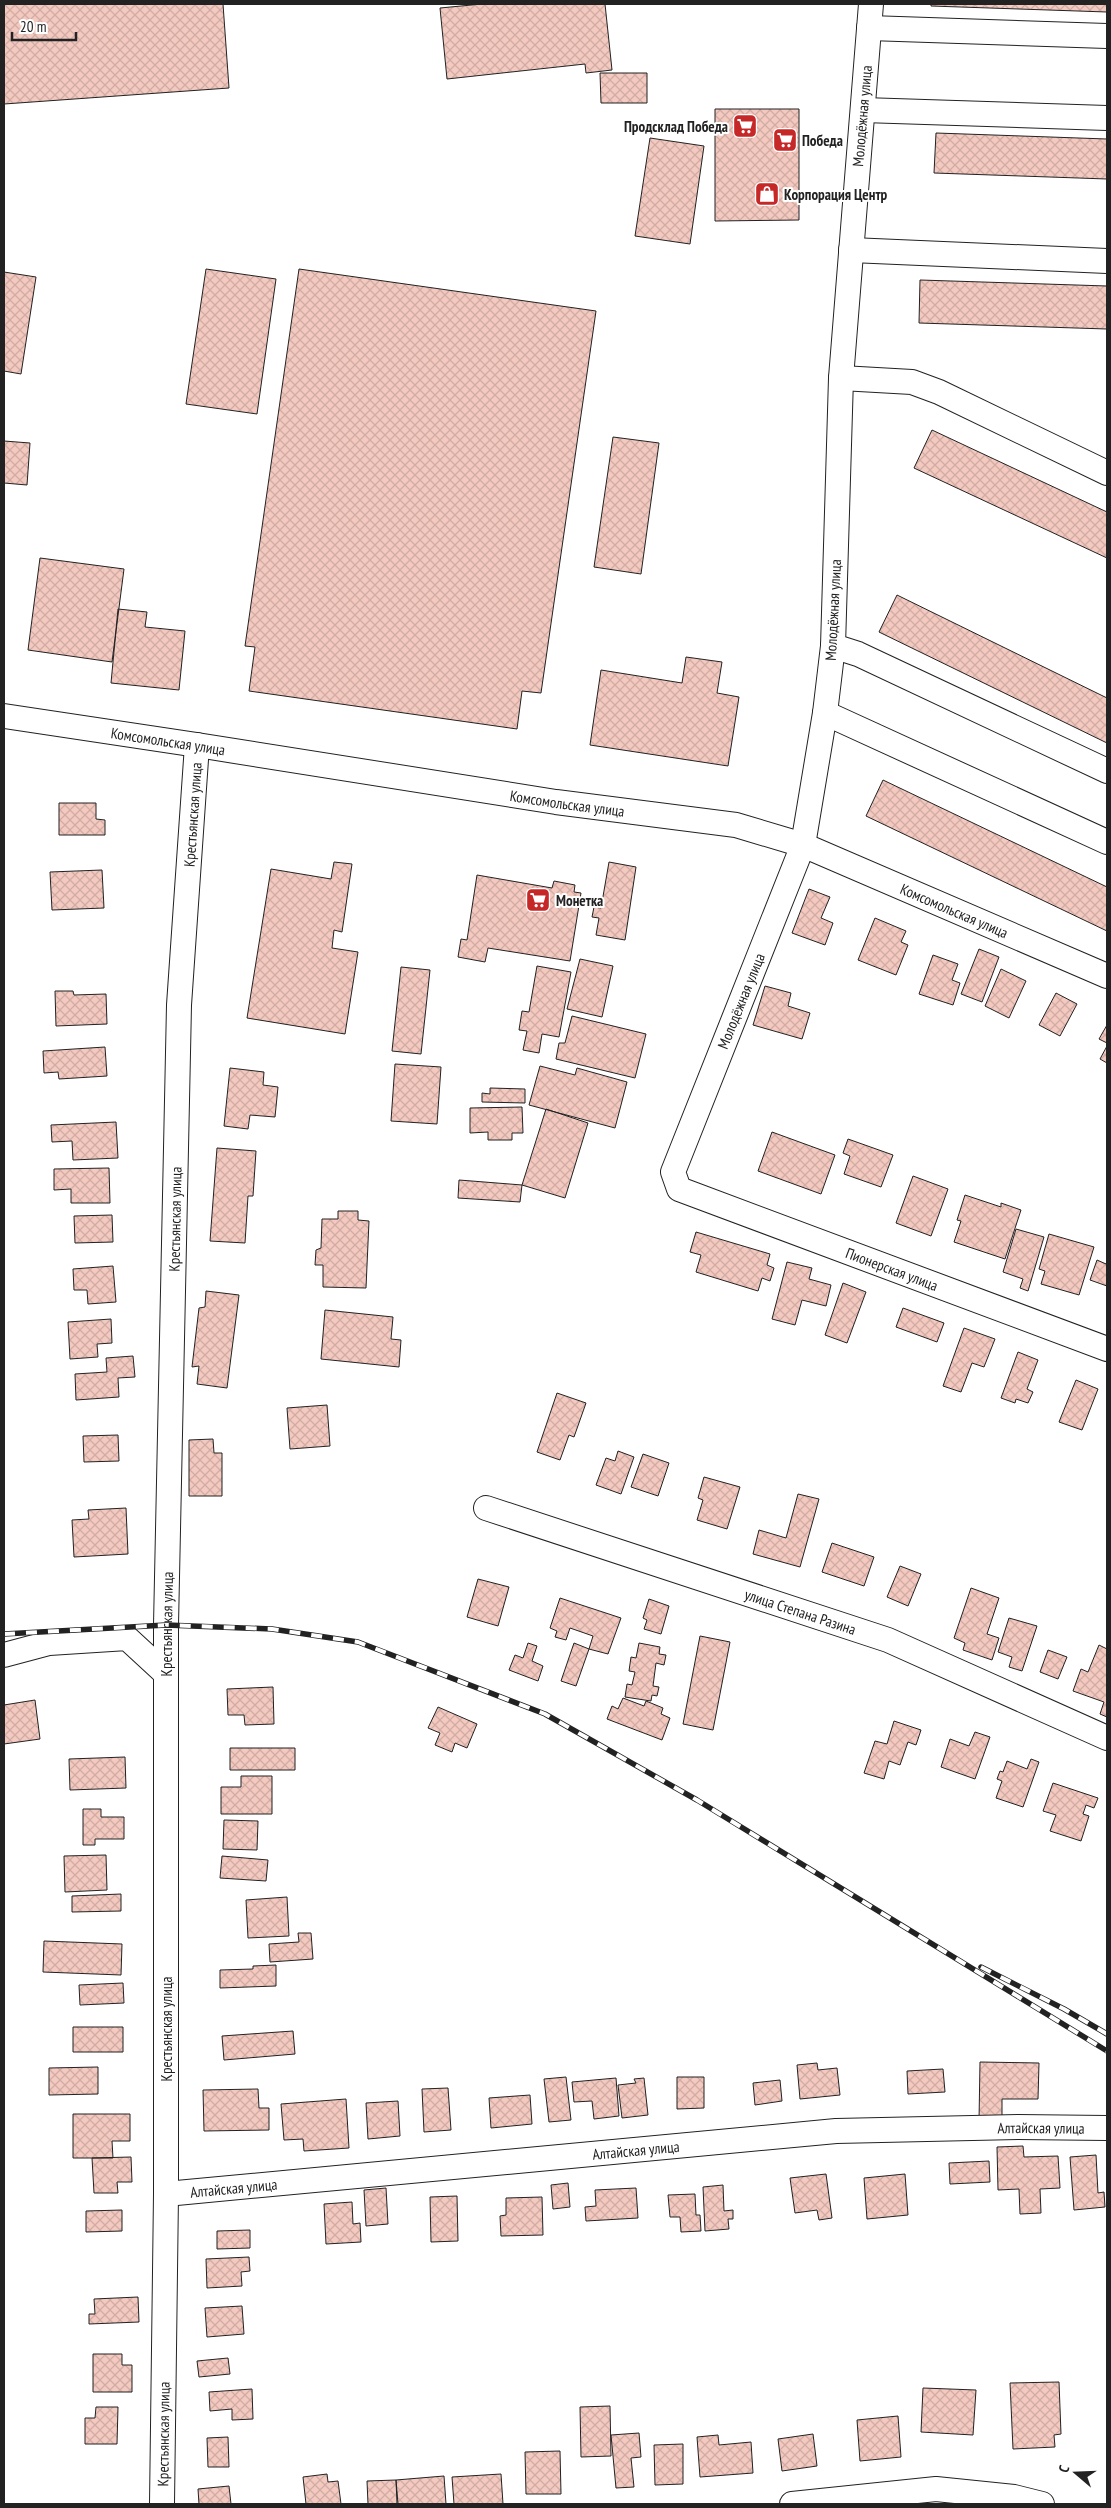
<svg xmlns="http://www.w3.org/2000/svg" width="1111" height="2508" font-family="'PT Sans Narrow',sans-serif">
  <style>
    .building { fill: url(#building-cross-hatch); stroke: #222 }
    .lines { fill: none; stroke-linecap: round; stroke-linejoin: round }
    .minor-casing { stroke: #222; stroke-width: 26 }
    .minor { stroke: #fff; stroke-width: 24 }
    .rail-casing { stroke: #222; stroke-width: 5.5 }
    .rail { stroke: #fff; stroke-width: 4; stroke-dasharray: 11; stroke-linecap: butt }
    .labels { text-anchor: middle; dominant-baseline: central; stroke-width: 4; stroke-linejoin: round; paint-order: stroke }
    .street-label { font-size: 15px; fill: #222; stroke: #fff }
    .poi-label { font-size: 15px; font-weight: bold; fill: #222; stroke: #fff; text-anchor: start }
  </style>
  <defs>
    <pattern id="building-cross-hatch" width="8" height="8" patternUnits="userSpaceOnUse" patternTransform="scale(1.25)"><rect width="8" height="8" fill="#f3c9c0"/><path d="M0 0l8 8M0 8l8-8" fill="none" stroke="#d0aca5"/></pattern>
  </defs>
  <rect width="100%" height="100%" fill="#fff"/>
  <path class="building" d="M4,4H223L229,88L4,104Z
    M482,4H605L612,70L586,73L585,64L447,79L440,8Z
    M931,4H1107V12L931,6Z
    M600,73H647V103H601Z
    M715,109H799V220L715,221Z
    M936,133L1107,139V179L934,173Z
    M650,138L704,146L690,244L635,236Z
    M206,269L276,279L257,414L186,404Z
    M299,269L596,311L541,693L522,691L517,729L249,691L255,647L245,646Z
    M4,272L36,277L21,374L4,371Z
    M920,280L1107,286V329L919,323Z
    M932,430L1107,512V558L914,468Z
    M613,437L659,443L641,574L594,567Z
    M4,441L30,443L27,485L4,483Z
    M40,558L124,569L112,662L28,650Z
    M897,595L1107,698V743L879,632Z
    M118,609L147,612L145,627L185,631L179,690L111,683Z
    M686,657L722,662L717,693L739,697L728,766L590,745L601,670L682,683Z
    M883,780L1107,887V931L866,816Z
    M59,803H96V819L105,820V835H59Z
    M334,862L352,864L342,932L334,930L332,948L358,952L345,1034L247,1018L271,869L331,879Z
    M609,862L636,867L625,940L596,935L599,918L592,917L594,907L601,908Z
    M102,870L104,908L52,910L50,872Z
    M477,875L552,888L554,881L575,885L574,892L581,893L570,961L488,948L485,962L458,957L461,939L467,940Z
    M809,889L830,897L821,918L833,923L825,945L792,933Z
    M875,918L906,931L901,942L908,945L896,975L858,960Z
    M979,949L999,957L982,1002L961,994Z
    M933,955L958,964L952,980L960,983L953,1005L919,994Z
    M580,959L613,966L602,1017L567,1009Z
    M537,966L571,972L559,1037L542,1034L539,1053L523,1050L527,1031L519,1030L522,1011L529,1012Z
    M401,967L430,970L421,1054L392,1051Z
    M1001,969L1026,981L1009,1018L985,1006Z
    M765,986L791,993L788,1006L810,1013L802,1039L753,1025Z
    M55,991H73L74,995L106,994L107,1024L56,1026Z
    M1056,993L1077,1004L1060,1036L1039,1025Z
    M572,1016L646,1034L635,1078L556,1059L559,1043H565Z
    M1107,1025V1043L1099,1039Z
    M1107,1046V1063L1100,1059Z
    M105,1047L107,1076L59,1079L58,1072L44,1073L43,1051Z
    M395,1064L441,1067L437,1124L391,1121Z
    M540,1066L575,1075L577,1068L627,1082L615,1128L529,1105Z
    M230,1068L264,1072L263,1085L278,1087L275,1117L250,1115L248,1129L224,1126Z
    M490,1088L525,1089V1103L482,1102V1093L490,1094Z
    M522,1107L523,1133H512V1140H488V1132L470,1133V1108Z
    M546,1109L588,1123L565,1198L522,1185Z
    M116,1122L118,1158L73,1160L72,1141L52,1142L51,1125Z
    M772,1132L835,1155L821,1194L758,1171Z
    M848,1139L893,1155L881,1187L844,1174L850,1156L843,1153Z
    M217,1148L256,1151L253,1196H248L245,1243L210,1241Z
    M109,1168L110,1203H71V1189L54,1190V1169Z
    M913,1176L948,1189L931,1236L896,1223Z
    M459,1180L522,1185L520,1202L458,1198Z
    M965,1195L1001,1207V1203L1021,1210L1005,1259L954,1242L961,1221L957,1220Z
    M338,1211H358V1220L369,1221L366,1288L323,1287V1265H315L316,1250L321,1248L322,1219H338Z
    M112,1215L113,1242L75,1243L74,1216Z
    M1016,1229L1044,1237L1028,1291L1020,1288L1023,1279L1003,1272Z
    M696,1232L770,1254L767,1265L774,1268L770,1281L762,1278L758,1291L696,1272L701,1255L690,1252Z
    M1049,1234L1094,1247L1079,1295L1041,1284L1045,1271L1039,1269Z
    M1097,1260L1106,1264L1107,1261V1286L1090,1280Z
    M787,1262L812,1268L809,1279L831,1285L826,1306L802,1300L795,1325L772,1319Z
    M113,1266L116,1302L88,1304L87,1290H74L73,1269Z
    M843,1283L866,1292L847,1343L825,1335Z
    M206,1291L239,1295L227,1388L197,1384L199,1366L192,1367L199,1308L205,1307Z
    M903,1308L944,1323L937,1342L896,1327Z
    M325,1310L393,1317L391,1339L401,1340L399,1367L321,1359Z
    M111,1319L112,1343L97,1344L98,1357L70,1359L68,1322Z
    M964,1328L995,1339L984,1367L972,1363L961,1392L943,1386Z
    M1018,1352L1038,1360L1027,1389L1033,1392L1028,1403L1016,1399L1015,1403L1001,1398Z
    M133,1356L135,1377L118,1378L119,1397L76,1400L75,1374L107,1372L106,1358Z
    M1076,1380L1098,1389L1082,1430L1059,1422Z
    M557,1393L586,1403L574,1437L569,1435L560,1460L537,1452Z
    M327,1405L330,1446L290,1449L287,1408Z
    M118,1435L119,1461L84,1462L83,1436Z
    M213,1439L214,1453H222V1496H189V1440Z
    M618,1451L634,1457L621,1494L596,1485L606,1458L615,1461Z
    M643,1454L669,1463L658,1496L631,1487Z
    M704,1477L740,1487L727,1529L697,1520L703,1500L698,1498Z
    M798,1494L819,1499L800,1567L753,1554L759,1530L786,1538Z
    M126,1508L128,1554L74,1557L72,1520L89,1519L88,1510Z
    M832,1543L874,1557L864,1586L822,1572Z
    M900,1566L921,1574L908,1606L887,1597Z
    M478,1579L509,1587L498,1626L467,1617Z
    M971,1588L999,1598L987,1634L999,1638L992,1660L963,1650L965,1643L954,1638Z
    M560,1598L621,1618L608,1654L589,1649L593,1636L570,1628L566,1640L555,1637L557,1631L550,1628Z
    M649,1599L669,1606L661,1634L644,1629L647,1620L643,1618Z
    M1009,1618L1037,1626L1022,1671L1009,1667L1012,1657L998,1652Z
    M700,1636L730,1642L713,1730L683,1724Z
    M528,1643L537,1646L532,1661L543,1666L538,1681L509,1670L515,1655L523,1658Z
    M574,1643L589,1649L576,1686L561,1681Z
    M639,1643L660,1647L659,1654L666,1655L664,1665L656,1663L653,1686L659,1687L657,1696L652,1695L651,1701L625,1697L627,1684L632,1685L635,1672L629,1671L631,1657L636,1658Z
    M1099,1645L1107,1649V1717L1100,1714L1104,1702L1073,1691L1081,1669L1088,1672Z
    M1048,1650L1067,1657L1058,1679L1040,1672Z
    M273,1687L274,1724L245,1725L244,1715H228L227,1689Z
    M623,1698L644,1706L646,1701L663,1708L661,1714L670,1718L662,1740L607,1719L612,1706L618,1709Z
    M35,1700L40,1739L4,1744V1705Z
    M438,1707L477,1724L467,1748L455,1743L452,1752L435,1745L440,1733L428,1728Z
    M894,1721L921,1730L916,1745L908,1742L900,1765L889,1761L884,1779L864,1773L875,1741L887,1744Z
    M975,1732L990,1737L975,1779L941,1767L950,1739L969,1746Z
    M230,1748H295V1770H230Z
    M125,1757L126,1788L70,1790L69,1759Z
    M1031,1759L1039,1762L1023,1807L996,1798L1002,1781L997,1779L1000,1771L1003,1772L1007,1761L1027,1769Z
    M241,1776H272V1814H221V1787H241Z
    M1053,1783L1098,1798L1094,1808L1086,1805L1083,1814L1089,1816L1081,1841L1050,1831L1056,1815L1043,1811Z
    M83,1809H101V1817H124V1839H95V1845H83Z
    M224,1820L258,1821L257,1850L223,1849Z
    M106,1855L107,1890L65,1892L64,1856Z
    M222,1856L268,1860L266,1881L220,1878Z
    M121,1894V1911L72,1912V1896Z
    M287,1897L289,1936L248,1938L246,1900Z
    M298,1933H311L313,1959L270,1962L269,1944L299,1942Z
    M44,1941L122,1944L121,1975L43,1972Z
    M276,1965V1986L220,1988V1970L253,1969V1966Z
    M123,1983L124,2003L80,2005L79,1985Z
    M73,2027H123V2052H73Z
    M293,2031L295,2054L224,2060L222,2036Z
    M980,2062L1039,2063L1038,2099H1002V2121H979Z
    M817,2063L818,2070L837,2068L840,2095L800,2099L797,2065Z
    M98,2067V2094L49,2095V2068Z
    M943,2069L945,2092L908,2094L907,2071Z
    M566,2077L571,2120L549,2122L544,2079Z
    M677,2077H704V2108L677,2109Z
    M616,2078L619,2116L594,2119L592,2101L574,2102L572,2082Z
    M644,2078L648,2115L622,2118L618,2085L636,2083L634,2079Z
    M780,2080L782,2101L755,2105L753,2083Z
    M448,2088L451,2130L424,2132L422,2089Z
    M258,2089L259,2108H269V2130L204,2131L203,2090Z
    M530,2095L532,2124L491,2128L489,2098Z
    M346,2099L349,2148L304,2151L303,2139L284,2140L281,2104Z
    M398,2101L400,2136L368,2139L366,2103Z
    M73,2114H130V2141H112L113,2158H73Z
    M1023,2146L1024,2157L1058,2156L1060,2188L1040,2189L1041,2213L1020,2214L1019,2189L998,2190L997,2147Z
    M1096,2155L1098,2193L1104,2192L1105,2207L1074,2210L1070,2157Z
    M131,2157L132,2182H117L118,2193H94L92,2158Z
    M989,2161L990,2182L950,2184L949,2163Z
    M826,2174L832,2218L819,2220L817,2210L795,2213L790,2178Z
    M905,2174L908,2215L867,2219L864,2178Z
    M568,2183L570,2207L553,2209L551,2185Z
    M723,2185L724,2211L733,2210V2219H728L729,2229L705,2231L703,2187Z
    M386,2188L388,2224L366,2226L364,2190Z
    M636,2188L638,2218L586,2221L585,2207L596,2206L595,2190Z
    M695,2194L696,2215H700L701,2231L681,2232L680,2217H670L668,2195Z
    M457,2196L458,2241L431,2242L430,2197Z
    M542,2197L543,2235L501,2236L500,2216L506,2215V2198Z
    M352,2202L353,2224L360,2223L361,2242L326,2244L324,2204Z
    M122,2210V2231L86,2232V2211Z
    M250,2230V2248L217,2249V2231Z
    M249,2257L250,2271L241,2272L242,2286L207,2288L206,2259Z
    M138,2297L139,2322L89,2324V2314H95L94,2299Z
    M242,2306L244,2334L207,2337L205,2308Z
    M93,2354H122V2365H132V2392H93Z
    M228,2358L230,2374L199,2377L197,2361Z
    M1059,2382L1061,2434L1054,2435L1055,2447L1013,2449L1010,2383Z
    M923,2388L976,2390L973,2435L921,2432Z
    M252,2389L253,2419L232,2420V2409L210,2411L209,2392Z
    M610,2406L611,2456L581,2457L580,2407Z
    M96,2407H118L117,2444H85V2418H95Z
    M898,2416L901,2457L860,2461L857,2420Z
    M639,2433L641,2457L631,2458L634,2487L616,2488L611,2435Z
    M813,2434L817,2466L782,2471L778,2439Z
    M718,2435L719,2445L751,2442L753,2473L700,2477L697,2437Z
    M228,2437L229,2467H208L207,2438Z
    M683,2444V2484L655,2485L654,2445Z
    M560,2451L561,2494H526L525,2452Z
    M327,2474L328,2482L338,2481L341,2504H306L303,2477Z
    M501,2474L503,2504H454L452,2477Z
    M444,2476L446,2504H398L396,2480Z
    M396,2480L397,2504H368L367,2481Z
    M229,2486L231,2504H199L198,2489Z"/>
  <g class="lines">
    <defs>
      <g id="minor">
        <path id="s1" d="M871,4L841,378L833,646L825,713L803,845L673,1172L679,1189L1107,1349"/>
        <path d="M869,28L1107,36"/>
        <path d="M863,110L1107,118"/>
        <path d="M851,250L1107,261"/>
        <path d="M841,378L912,382L939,392L1107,473"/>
        <path d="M833,646L858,654L1107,771"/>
        <path d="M825,713L1107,842"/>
        <path id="s2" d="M4,716L197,745L556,802L736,825L803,845L1107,976"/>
        <path id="s3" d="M486,1508L888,1640L1107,1738"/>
        <path d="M4,1655L49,1643L127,1638L166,1674"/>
        <path id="s4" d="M166,2194L836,2131L1018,2127L1107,2128"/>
        <path id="s5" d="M162,2504L166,2194V1625L179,1005L197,745"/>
        <path d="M792,2504L936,2489L1014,2497L1042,2504"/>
      </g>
    </defs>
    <use href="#minor" class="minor-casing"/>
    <use href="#minor" class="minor"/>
    <defs>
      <path id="rail" d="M4,1634L166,1625L272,1629L358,1642L545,1714L697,1800L1107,2051
        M981,1967L1064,2009L1107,2034"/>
    </defs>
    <use href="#rail" class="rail-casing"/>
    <use href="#rail" class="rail"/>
  </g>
  <defs>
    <symbol id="supermarket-square" viewBox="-11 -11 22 22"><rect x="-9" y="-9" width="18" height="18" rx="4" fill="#c62828" stroke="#fff"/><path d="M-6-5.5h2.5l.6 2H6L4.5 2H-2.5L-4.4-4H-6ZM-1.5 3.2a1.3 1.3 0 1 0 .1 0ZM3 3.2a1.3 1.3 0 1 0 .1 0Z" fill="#fff"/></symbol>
    <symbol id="shop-square" viewBox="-11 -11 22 22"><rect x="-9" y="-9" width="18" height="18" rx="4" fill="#c62828" stroke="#fff"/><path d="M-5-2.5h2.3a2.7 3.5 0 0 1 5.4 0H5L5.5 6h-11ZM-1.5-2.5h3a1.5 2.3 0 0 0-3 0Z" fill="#fff"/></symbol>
  </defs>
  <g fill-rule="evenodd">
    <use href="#supermarket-square" x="731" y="112" width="28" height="28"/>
    <use href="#supermarket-square" x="771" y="126" width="28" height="28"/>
    <use href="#shop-square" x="753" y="180" width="28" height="28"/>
    <use href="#supermarket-square" x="524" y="886" width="28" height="28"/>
  </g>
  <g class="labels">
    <g class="street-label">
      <text transform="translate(862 116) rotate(-85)">Молодёжная улица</text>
      <text transform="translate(833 610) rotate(-87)">Молодёжная улица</text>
      <text stroke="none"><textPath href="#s2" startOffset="166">Комсомольская улица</textPath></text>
      <text stroke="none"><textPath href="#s2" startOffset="570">Комсомольская улица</textPath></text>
      <text stroke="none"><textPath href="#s5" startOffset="1690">Крестьянская улица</textPath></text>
      <text stroke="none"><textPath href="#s2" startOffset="975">Комсомольская улица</textPath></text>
      <text transform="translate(741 1001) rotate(-68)">Молодёжная улица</text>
      <text stroke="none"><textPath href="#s5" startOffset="1285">Крестьянская улица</textPath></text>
      <text stroke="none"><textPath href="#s1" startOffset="1442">Пионерская улица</textPath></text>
      <text stroke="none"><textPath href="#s3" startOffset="331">улица Степана Разина</textPath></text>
      <text stroke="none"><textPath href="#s5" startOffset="880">Крестьянская улица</textPath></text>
      <text transform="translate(166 2029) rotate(-90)">Крестьянская улица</text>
      <text stroke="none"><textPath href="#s4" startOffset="878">Алтайская улица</textPath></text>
      <text stroke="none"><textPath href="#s4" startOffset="472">Алтайская улица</textPath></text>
      <text stroke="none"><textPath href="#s4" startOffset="68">Алтайская улица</textPath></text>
      <text stroke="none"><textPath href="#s5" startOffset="70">Крестьянская улица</textPath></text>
    </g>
    <g class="poi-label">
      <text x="728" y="126" text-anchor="end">Продсклад Победа</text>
      <text x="802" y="140">Победа</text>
      <text x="784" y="194">Корпорация Центр</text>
      <text x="556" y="900">Монетка</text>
    </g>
  </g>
  <rect width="1111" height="2508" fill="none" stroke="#222222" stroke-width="10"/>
  <g transform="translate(1076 2473) rotate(289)" stroke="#ffffff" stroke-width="4" paint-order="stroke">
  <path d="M0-4L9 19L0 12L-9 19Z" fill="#222222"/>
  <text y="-8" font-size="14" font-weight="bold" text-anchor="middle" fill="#222222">С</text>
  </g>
  <path d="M12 32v8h64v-8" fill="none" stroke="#222222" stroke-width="2.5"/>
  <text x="20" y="32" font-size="15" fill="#222222" stroke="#ffffff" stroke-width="4" paint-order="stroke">20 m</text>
</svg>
